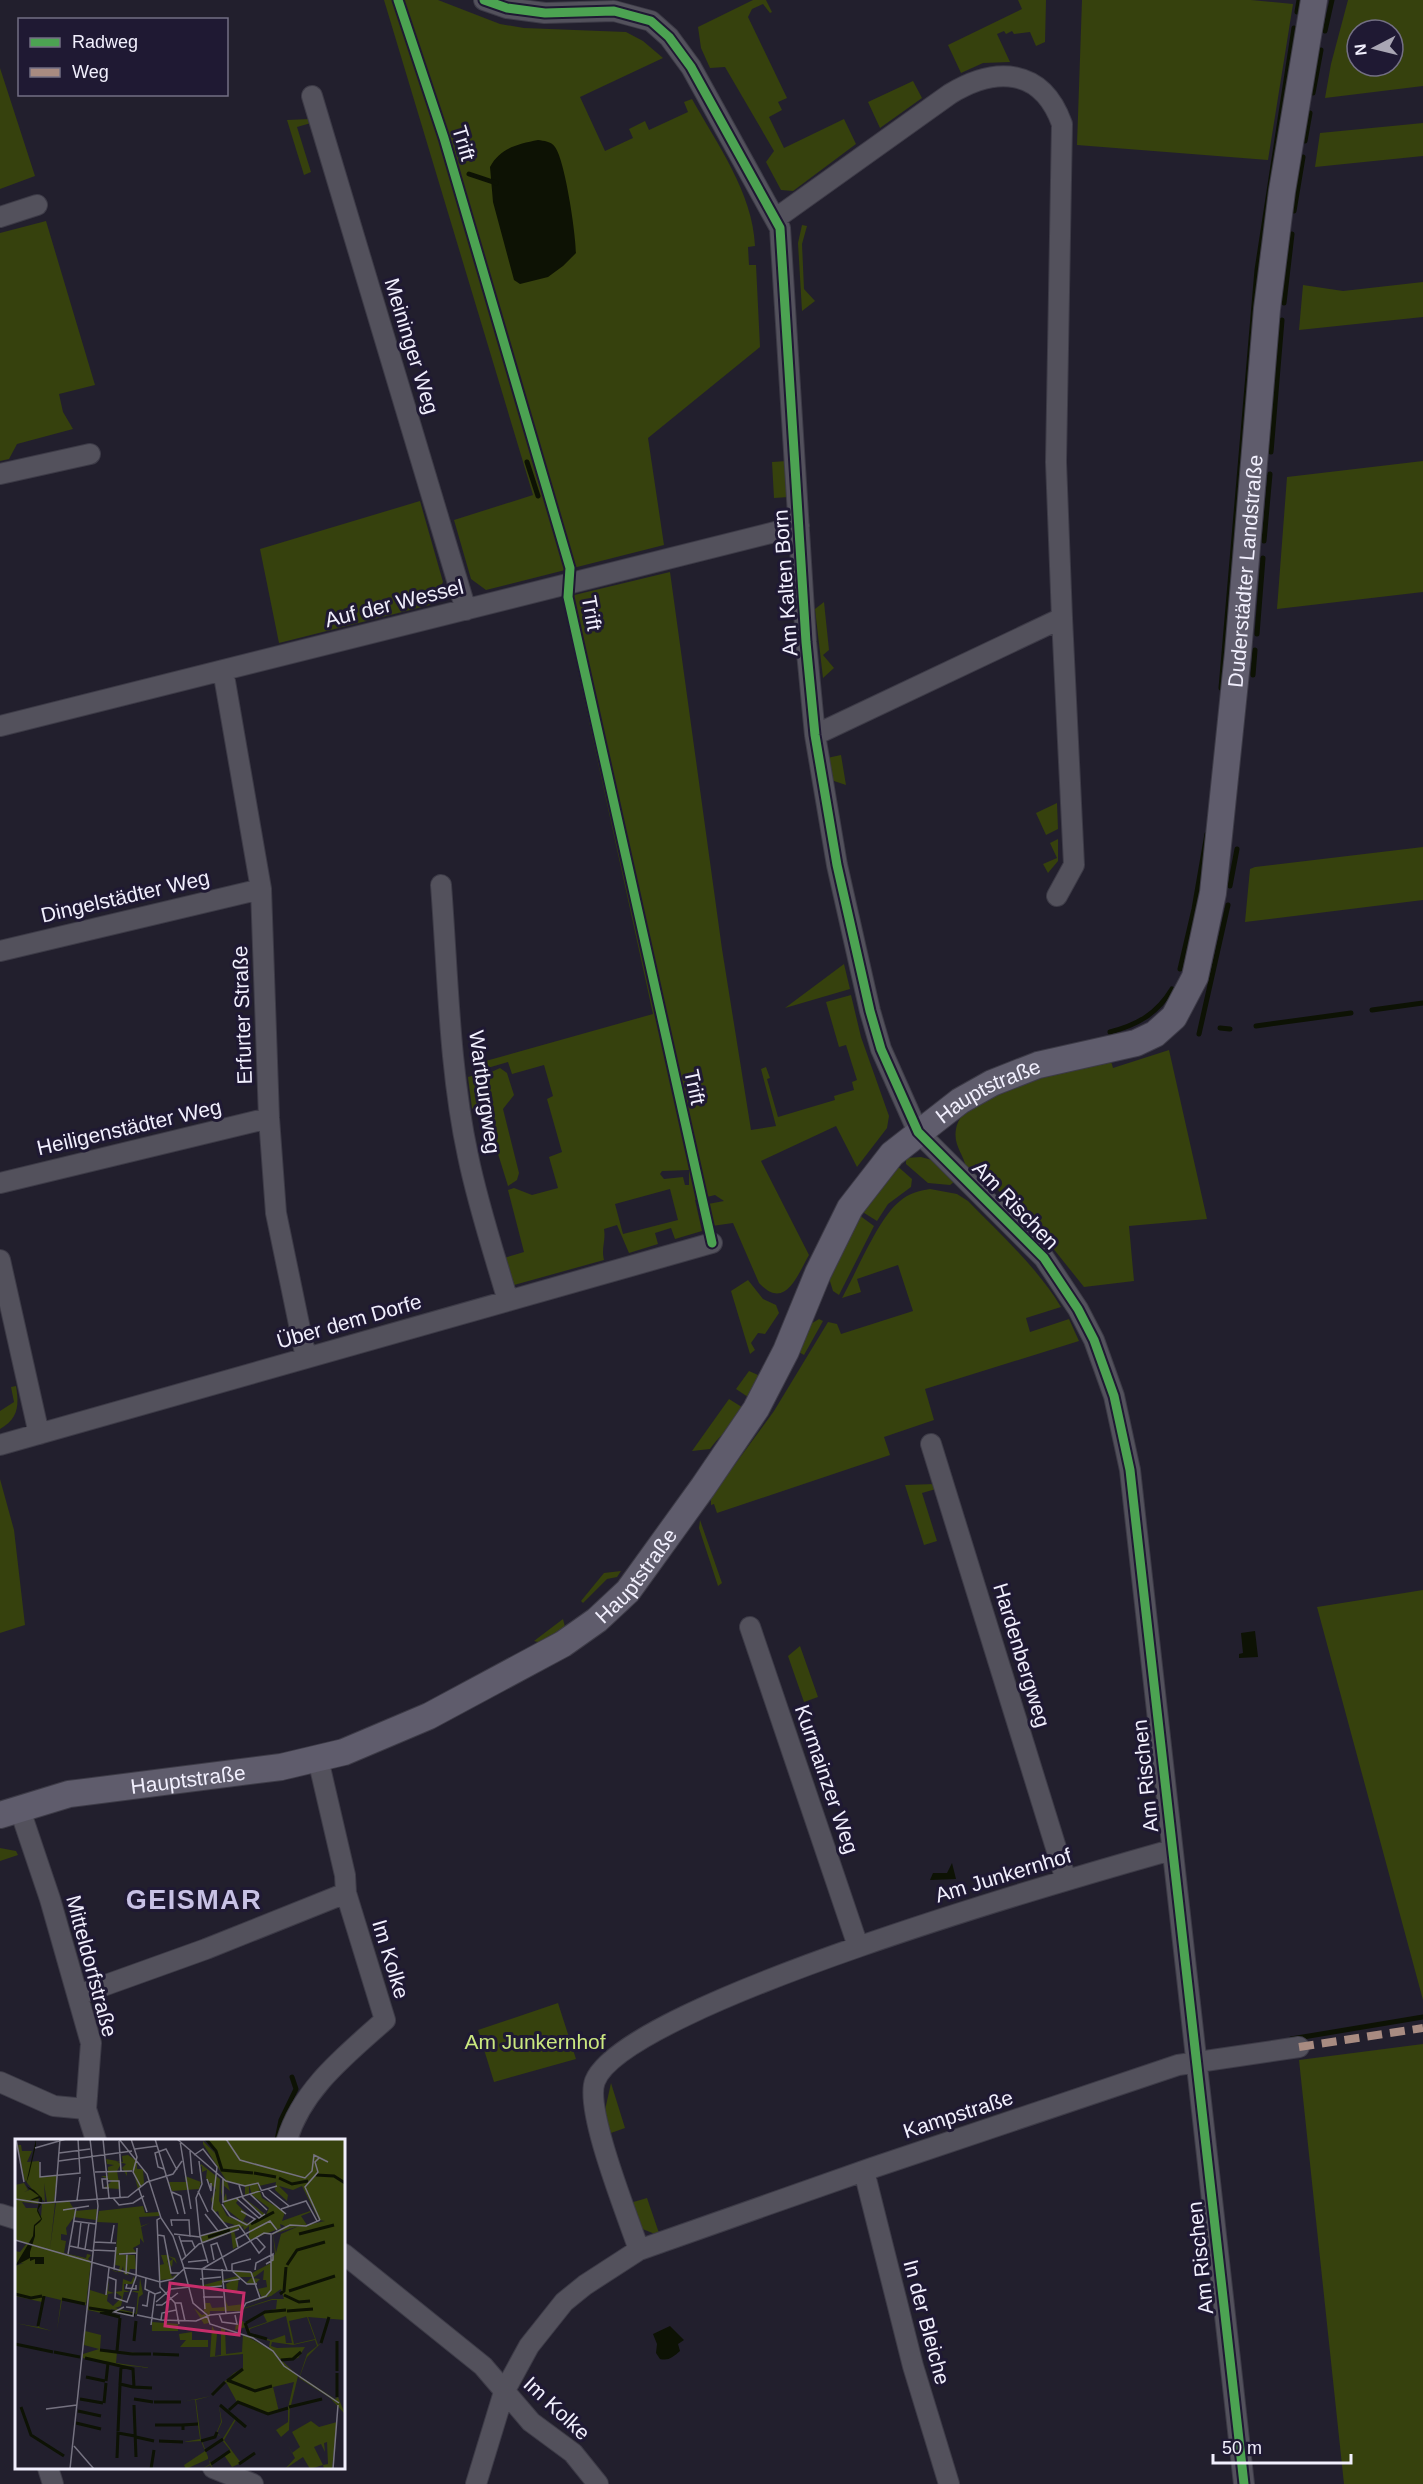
<svg xmlns="http://www.w3.org/2000/svg" width="1423" height="2484" font-family="Helvetica,sans-serif">
  <style>
    .green { fill: #36410d; fill-rule: evenodd }
    .water { fill: #0d1204 }
    .lines { fill: none; stroke-linecap: round; stroke-linejoin: round }
    .stream { stroke: #0d1204; stroke-width: 5 }
    .minor-casing { stroke: #3d3b47; stroke-width: 22 }
    .major-casing { stroke: #3d3b47; stroke-width: 28 }
    .minor { stroke: #53515c; stroke-width: 20 }
    .major { stroke: #5f5c6c; stroke-width: 26 }
    .quiet { stroke: #a88b81; stroke-width: 8; stroke-dasharray: 15 8; stroke-linecap: butt }
    .cycleway-casing { stroke: #1f1933; stroke-width: 13 }
    .cycleway { stroke: #4ca352; stroke-width: 9 }
    .labels { text-anchor: middle; dominant-baseline: central; stroke-width: 6; stroke-linejoin: round; paint-order: stroke }
    .street-label { font-size: 21px; fill: #f1effd; stroke: #1f1933 }
    .park-label { font-size: 21px; fill: #cae77f; stroke: #1f1933 }
    .district-label { font-size: 27px; font-weight: bold; letter-spacing: 1.5px; fill: #c8c2e5; stroke: #1f1933 }
    .inset-river { fill: none; stroke: #0d1204; stroke-width: 3 }
    .inset-road { fill: none; stroke: #757280; stroke-width: 1.5 }
    .view { fill: #c72e6b; fill-opacity: 0.15; stroke: #c72e6b; stroke-width: 3 }
    .inset-edge { fill: none; stroke: #f1effd; stroke-width: 3 }
  </style>
  <rect width="100%" height="100%" fill="#221f2d"/>
  <path class="green" d="M384,0H438L500,24L524,28L626,32L643,41L663,58L580,97L605,151L633,138L629,129L645,121L649,130L688,112L684,102L692,99C717,144 753,193 755,246L748,247L749,265H756L760,347L648,438L664,545L486,590L471,579L454,520L533,495Z
    M753,0H766L772,12L770,13L763,4L752,9L748,17L787,98L778,102L782,110L769,117L784,148L844,119L856,144L793,191L781,190L766,162L774,151L725,67L710,68L701,48L698,27Z
    M1018,0H1046L1045,42L1036,46L1030,32L1014,34L1012,31L1006,34L1004,31L997,34L1010,62L983,63L961,73L948,45L1022,9Z
    M1082,0H1251L1293,4L1268,160L1077,145Z
    M1348,0H1423V86L1325,98L1331,64ZM1357,30H1393V66H1357Z
    M0,68L35,176L0,189Z
    M913,81L922,98L880,128L868,102Z
    M310,119L311,123L297,127L311,172L304,175L287,120Z
    M1423,123V156L1315,167L1320,133Z
    M46,221L95,385L59,394L63,412L73,429L17,444L9,459L0,461V233Z
    M802,225L807,226L802,244L804,289L815,301L802,311L798,243Z
    M1423,282V317L1299,330L1303,285L1343,291Z
    M787,461L789,497L774,498L772,462Z
    M1423,461V592L1277,609L1287,477Z
    M420,501L443,582L430,605L279,643L260,549Z
    M670,572L722,949L751,1130L776,1126L761,1069L766,1067L770,1078L767,1079L778,1117L835,1100L834,1096L854,1090L852,1082L857,1080L846,1045L839,1047L826,1002L851,995L861,1037L889,1116L887,1128L857,1167L836,1126L761,1161L809,1255C797,1276 785,1311 759,1283L733,1223L712,1226L708,1204L724,1201L715,1195L695,1200L702,1231L675,1239L671,1228L655,1233L658,1244L629,1253L617,1225L604,1229C606,1241 601,1248 604,1260L514,1285L510,1281L504,1258L524,1252L508,1190L514,1188L532,1195L558,1188L549,1157L562,1152L547,1099L553,1096L544,1065L512,1074L508,1062L484,1069L482,1062L653,1014L562,598ZM689,1170V1185H685L683,1177L664,1179L660,1174L662,1171ZM670,1189L678,1220L623,1234L615,1204Z
    M824,602L829,650L823,655L834,668L823,678L815,609Z
    M841,755L846,785L831,780L827,758Z
    M1057,803L1058,829L1046,835L1036,813Z
    M1058,839V861L1048,873L1043,864L1057,858L1050,843Z
    M1423,847V900L1245,922L1250,869L1255,867Z
    M844,964L850,989L785,1008Z
    M1169,1050L1207,1219L1129,1226L1134,1281L1084,1287L1040,1232L983,1175L976,1164L969,1170L966,1168C964,1154 953,1146 956,1129C964,1086 1074,1068 1111,1061L1113,1068Z
    M500,1068L507,1073L514,1095L503,1109L519,1173L517,1180L508,1186L490,1128L472,1108L468,1077L482,1073L483,1076Z
    M921,1157L932,1160L958,1179L950,1185L928,1183L906,1164V1158Z
    M895,1164L912,1179L911,1187L888,1204L877,1221L861,1211Z
    M930,1189L957,1194L968,1201C1001,1235 1037,1267 1061,1307L1026,1318L1030,1332L1069,1319L1079,1341L925,1389L934,1420L884,1437L890,1455L717,1513L714,1504L711,1505V1497L774,1411L828,1322L837,1324L841,1334L913,1311L898,1265L857,1279L861,1292L842,1298C856,1273 879,1217 900,1201C909,1193 919,1191 930,1189Z
    M859,1215L874,1226L839,1295L833,1291L828,1275Z
    M748,1280L763,1299L776,1305L779,1313L765,1334L758,1333L751,1343L755,1350L750,1354L731,1291Z
    M819,1319L823,1321L804,1355L797,1351L809,1325Z
    M749,1371L758,1375L751,1399L736,1389Z
    M16,1386C19,1404 19,1419 0,1429V1411L14,1402L11,1387Z
    M729,1399L745,1409C733,1428 722,1432 710,1449L692,1451Z
    M0,1479L14,1530L25,1625L0,1633Z
    M935,1484L936,1489L922,1493L937,1541L924,1545L905,1485Z
    M700,1520L722,1583L718,1586L699,1528Z
    M621,1571L617,1577L607,1579L583,1603L581,1601L604,1573Z
    M1423,1590V2000L1317,1607Z
    M563,1619L566,1631L545,1644L534,1641Z
    M800,1646L818,1697L804,1702L788,1656Z
    M0,1848L16,1851L18,1855L0,1861Z
    M558,2003L576,2059L494,2082L478,2030Z
    M1423,2044V2484H1344L1299,2060Z
    M611,2083L625,2128L608,2134L605,2110Z
    M647,2198L660,2236L640,2228L630,2203Z"/>
  <path class="water" d="M538,140C544,141 551,141 555,147C565,160 576,235 576,253L563,266L548,277L520,284L514,280L493,202L490,167C500,148 518,144 538,140Z
    M1255,1631L1258,1657L1239,1658V1654L1243,1653L1241,1633Z
    M952,1863L956,1879L930,1880L933,1873H947Z
    M670,2326L684,2340L678,2344L680,2351C673,2357 669,2361 660,2359L656,2353L657,2344L653,2334Z"/>
  <g class="lines">
    <path class="stream" d="M1297,12L1299,0
      M1325,31L1332,0
      M1313,93L1321,50
      M1305,141L1310,113
      M469,174L496,183
      M1294,211L1303,157
      M1284,303L1292,234
      M1271,452L1282,320
      M527,462L538,496
      M1264,541L1270,474
      M1257,634L1263,558
      M1253,675L1255,650
      M1221,688L1257,270L1294,28
      M1230,886L1237,849
      M1180,969L1194,909L1207,834
      M1372,1010L1423,1003
      M1256,1026L1351,1013
      M1220,1028L1230,1029
      M1110,1032C1137,1025 1157,1014 1172,989
      M1199,1034L1228,905
      M1291,2039L1423,2017
      M277,2140L281,2120L296,2089L292,2077"/>
    <defs>
      <path id="minor" d="M484,0L507,8L545,13L614,11L651,21L669,37L691,67L780,228L806,642L815,735L837,865L870,1011L881,1049L918,1132L1044,1258L1078,1309L1094,1340L1114,1396L1130,1470L1135,1515L1244,2484
        M312,96L466,610
        M0,217L37,205
        M775,219L950,94C996,66 1042,68 1062,124L1056,462L1062,618L815,735
        M0,474L90,454
        M223,670L261,889L269,1118L276,1213L306,1358
        M0,726L799,526
        M441,885C448,975 449,1068 468,1156C478,1205 494,1253 508,1301
        M1057,896L1074,865L1062,618
        M0,951L261,889
        M0,1183L269,1118
        M0,1260L39,1434
        M931,1444L1066,1880
        M0,1445L712,1243
        M750,1627L858,1946
        M19,1807L50,1899L91,2043L86,2109L96,2140
        M78,1995L206,1949L346,1893
        M0,2082L54,2106L86,2109
        M287,2140C302,2089 346,2055 385,2020L346,1893L345,1875L318,1759
        M864,2171L913,2366L949,2484
        M0,2214L16,2219
        M639,2250C628,2217 584,2109 595,2081C625,2004 1079,1876 1171,1850
        M344,2254L483,2366L531,2422L573,2453L598,2484
        M48,2468L53,2484
        M213,2468L253,2484
        M476,2484L504,2392L529,2346L564,2302L585,2285L639,2250L872,2168L1178,2065L1299,2047"/>
      <g id="major">
        <path id="s1" d="M0,1815L69,1794L281,1767L344,1752L429,1716L563,1644L597,1620L628,1591L703,1487L756,1409L786,1351L818,1273L850,1208L892,1154L960,1101L992,1083L1038,1065L1136,1043L1155,1034L1174,1017L1195,977L1213,893L1238,653L1267,309L1282,191L1314,0"/>
      </g>
    </defs>
    <use href="#minor" class="minor-casing"/>
    <use href="#major" class="major-casing"/>
    <use href="#minor" class="minor"/>
    <use href="#major" class="major"/>
    <path class="quiet" d="M1299,2047L1423,2028"/>
    <defs>
      <path id="cycleway" d="M398,0L444,138L570,568L568,597L712,1243
        M484,0L507,8L545,13L614,11L651,21L669,37L691,67L780,228L806,642L815,735L837,865L870,1011L881,1049L918,1132L1044,1258L1078,1309L1094,1340L1114,1396L1130,1470L1135,1515L1244,2484"/>
    </defs>
    <use href="#cycleway" class="cycleway-casing"/>
    <use href="#cycleway" class="cycleway"/>
  </g>
  <g class="labels">
    <g class="street-label">
      <text transform="translate(464 143) rotate(73)">Trift</text>
      <text transform="translate(412 346) rotate(73)">Meininger Weg</text>
      <text stroke="none"><textPath href="#s1" startOffset="1966">Duderstädter Landstraße</textPath></text>
      <text transform="translate(785 583) rotate(-94)">Am Kalten Born</text>
      <text transform="translate(394 603) rotate(-14)">Auf der Wessel</text>
      <text transform="translate(592 613) rotate(80)">Trift</text>
      <text transform="translate(125 896) rotate(-13)">Dingelstädter Weg</text>
      <text transform="translate(242 1015) rotate(-92)">Erfurter Straße</text>
      <text transform="translate(695 1087) rotate(78)">Trift</text>
      <text transform="translate(485 1092) rotate(82)">Wartburgweg</text>
      <text stroke="none"><textPath href="#s1" startOffset="1308">Hauptstraße</textPath></text>
      <text transform="translate(129 1127) rotate(-13)">Heiligenstädter Weg</text>
      <text transform="translate(1016 1205) rotate(46)">Am Rischen</text>
      <text transform="translate(349 1321) rotate(-16)">Über dem Dorfe</text>
      <text stroke="none"><textPath href="#s1" startOffset="696">Hauptstraße</textPath></text>
      <text transform="translate(1022 1655) rotate(73)">Hardenbergweg</text>
      <text transform="translate(1145 1776) rotate(-96)">Am Rischen</text>
      <text stroke="none"><textPath href="#s1" startOffset="192">Hauptstraße</textPath></text>
      <text transform="translate(827 1779) rotate(71)">Kurmainzer Weg</text>
      <text transform="translate(1003 1875) rotate(-17)">Am Junkernhof</text>
      <text transform="translate(391 1959) rotate(73)">Im Kolke</text>
      <text transform="translate(92 1966) rotate(75)">Mitteldorfstraße</text>
      <text transform="translate(958 2114) rotate(-18)">Kampstraße</text>
      <text transform="translate(1200 2258) rotate(-96)">Am Rischen</text>
      <text transform="translate(927 2322) rotate(75)">In der Bleiche</text>
      <text transform="translate(557 2408) rotate(43)">Im Kolke</text>
    </g>
    <g class="park-label">
      <text x="535" y="2041">Am Junkernhof</text>
    </g>
    <g class="district-label">
      <text x="194" y="1900">GEISMAR</text>
    </g>
  </g>
  <g transform="translate(15 2139)">
    <rect width="330" height="330" fill="#221f2d"/>
    <path d="M190,0H330V181L293,178L303,206L306,204L326,201L306,204L292,218L322,233L292,218L285,237L320,260L323,258L330,275L315,259L284,239L292,215L302,207L300,201L278,206L257,203L256,207L262,209L290,208L283,219L266,222L254,208L255,202L235,197L231,188L220,191L221,185L226,186L224,184V182H228L232,190L252,183L248,175L230,184L250,172L261,170L262,161H257L228,170L229,169L257,160H269L266,150L256,157L230,165L247,159L243,150L252,148L251,141H248L249,131L238,139L245,140L240,145L231,144L237,138H224L222,154L212,151L211,145L218,141L208,142L206,147L181,148L222,137L218,132L237,134L256,124H253L260,115L258,96L270,87L265,85L266,89L234,101V87L229,91L228,87L219,92L223,107L218,110L216,94L187,104L186,97L220,86L206,82L203,72L199,74L196,60L201,51L191,39L192,31L187,33V27L184,29L186,25L205,40L204,62L212,77L229,84L210,69L206,53L207,41H211L188,5V2L202,16ZM212,42L230,47V56L234,55V46L237,56L254,69L251,76L228,58L248,77L234,85L228,82L232,75L221,64L225,58L212,62L211,54L208,61V46L215,52ZM242,43L244,47L261,43L260,51L272,62L273,56L264,47L278,51L287,47L304,81L310,82L292,86L286,77L296,73L295,72L267,82L270,73L247,59ZM284,87L266,95L261,114L258,95ZM271,177L277,204H271L270,196L256,201L234,195L235,190ZM292,178L300,200L279,205L274,182ZM3,6H6L7,12H17L12,23L24,22L25,37H42L39,63H32L29,44L30,63L24,57L23,65L7,63L11,69H22L26,78L27,65L40,64L35,110L41,64L54,62L60,72L82,70L81,81L59,78L51,89L52,96L46,95V101L51,102L49,114L71,119L72,115L76,116L73,120L76,122L71,166L47,161L42,191L46,161L29,157L24,188L37,192L0,184L23,188L27,163L0,157V127L9,124L0,125V112L5,113L12,104L1,102L0,106V46L9,44L13,51L9,53L17,50L9,40ZM113,16L122,22V30H128L129,44L123,50L118,31L112,32V37L107,29L111,25L101,22L106,25L102,32L105,50L89,49L97,42L86,37H93V28L99,26L92,25L91,20L108,23L107,17ZM170,37L186,43L184,50L157,52L154,43H171ZM128,67L130,74L144,73V77L124,78L126,87L135,84L126,88L129,104L125,99V105L118,109L123,116L121,114L101,116H120L121,130H115L113,136L109,135L108,127L106,133H101L95,130L103,133L105,127L100,126L103,84L82,83L84,72ZM146,116H153L155,122L158,120L153,117L160,119L162,125L158,120L157,128L152,121L157,138L163,134L157,140L145,141V126L149,125ZM119,137L120,142L117,145H109V151L115,153H109L106,167L100,169L121,174L123,154L116,152H124L125,139L128,155L124,158L122,175L96,170L95,176L73,171L75,151L91,156L94,141L93,152L99,154L93,155L92,162L98,167L107,158L100,153L107,152L108,140L116,143ZM209,159L213,167L229,165L226,172H195L194,184L189,185L179,169L187,176L193,174L189,173V164H195L197,169L210,168ZM137,183L163,185V192H137ZM197,187L202,195L200,217L206,216V189L210,190L211,215L227,213L228,195L256,211L283,237L276,266L308,260L275,266L274,291L266,298L261,291L273,283V270L253,276L222,264L214,271L222,263L211,243L196,255L219,234L228,229V215L195,218ZM279,243L273,269L264,273L258,248ZM70,192L86,196L85,211L134,215L102,213L101,224L137,229L94,225L91,242L92,224L68,219V215L84,210L69,206ZM177,193V201H193V208H165L171,201H165L164,195ZM196,257L181,261L186,301L200,297L206,283L204,266L207,283L202,294L206,298L202,295L199,299L187,302L193,318V320L171,330L169,326L190,312L186,302L168,303L185,300L183,286H168L183,285L180,260L167,263ZM221,278L223,279L224,280L230,288L222,279L209,301L226,324L240,314L234,320L226,324L217,328L209,316L196,325L198,330L195,326L187,330L195,325L194,321L196,324L215,311L207,301ZM296,282L304,288L322,283L317,330H309L308,326L295,330L288,318L270,330L280,319L273,306L277,314L285,308L277,293ZM312,303L313,325L308,326L299,308L306,305L310,313L309,304Z" fill="#36410d" fill-rule="evenodd"/>
    <path d="M21,0V6L14,36L11,45L13,48L19,51L27,59V64L23,71L27,80L25,83L20,87V97L15,113V118H29V125H20V120L15,122V119L0,127L18,97L19,86L26,80L22,72L25,59L11,63L24,57L13,49L11,45Z" fill="#0d1204"/>
    <path class="inset-river" d="M191,0L201,12L207,31L238,34M239,34L261,38M301,36L319,37L330,44M264,39L277,45L293,42M236,85L259,73M284,95L319,86M193,98L215,91M272,126L282,111L310,103M274,152L320,137M0,155L16,159L27,157M265,155L269,152L271,128M269,156L284,163L295,162M47,160L70,165M74,169L120,176M272,172L298,170M85,173L105,178M230,184L234,195L252,200M231,184L250,173L271,171M23,187L29,157M119,202L121,182M306,204L314,178M0,205L38,213M85,211L117,215M102,212L105,179M39,213L65,218M117,215H136M138,215L164,216M70,219L92,224M266,221L278,220L286,213M106,228L105,245L118,248M322,232V202M71,238L90,242M212,241L240,252L257,247M91,242L93,224L118,230L119,248L137,249M212,242L228,230M197,256L210,243M322,258V234M65,260L88,264M119,260L138,263M139,263H166M89,264L91,244M119,266L121,318M205,266L231,288M6,268L16,296L49,317M274,268L307,260M214,271L223,263L253,275L273,269M63,272L86,277M61,284L86,290M140,286H167M168,291V286L183,285M103,292L105,246M121,298L139,302M144,302L168,303M186,302L200,298L202,293M190,312L208,300M102,319L103,294L120,297M196,325L215,312M224,325L240,314M136,330L139,311"/>
    <path class="inset-road" d="M1,0L9,43M88,0L94,59M104,0L132,35L146,79L158,97L168,126M116,0L122,18L118,33L126,48M140,0L163,75M162,0L211,42L230,47L243,44L249,57L271,75M211,0L225,21L290,39L297,32L299,16L313,23M104,2L106,32M165,2L176,70M20,9L51,0M120,10L142,7M175,12L177,35M44,14L75,10M179,16L188,10L202,28L197,70L213,89M304,19L300,23L303,33L290,48L305,81M44,22L117,12M184,22L187,45L181,59L185,97L193,124M25,23V38L65,34L63,0M149,30L143,28L140,14L151,10L162,31M80,33L117,32M93,40H87L88,49H94M192,40L196,52V44M208,40V63L262,47M93,42H104L105,58M224,46L228,59L247,77M124,50L132,73M253,50L274,67M183,52L193,73M157,53L166,57L170,75M235,55L252,71M98,59L104,66L118,64L129,57M221,59L244,79L250,75M0,60L27,64L113,58L132,43L158,35L167,22M62,61L65,38M40,63L45,0M207,65L215,77L232,86M266,70L291,62L302,82M48,71L74,67M226,72L240,80L232,86M190,75L203,92M145,79L142,81L145,148L160,164M58,82L81,85M157,87L156,81H174L175,98M159,95L185,98M257,95L275,86L291,87L305,81M143,96L149,97L156,134H164M164,97L171,118M185,97L224,86L244,114L250,108L241,98M0,101L145,143L158,140L170,129L236,133M165,102H177L180,109M79,103L101,104M96,104L99,86M55,107L78,112M223,108L221,100L255,82L262,91M63,109L66,83M70,110L74,84M78,111L100,112M53,115L61,69M104,115L122,114M236,120L217,125V132L232,145H242M199,121L196,106L202,104L212,131M166,122L184,105L224,90M173,123L192,121M168,126L178,164L192,176L195,185L238,199L258,212L269,227L324,264M187,130L190,170M207,130L211,175M99,131L101,108M240,131L241,124L258,115V121L251,125M236,133L245,159M111,135L112,115M93,138L101,141L100,159L112,163L121,138M121,138L122,109M131,139L130,150L140,155M185,140L206,138M207,143L225,140M112,145L111,149L121,150V146M186,149L207,147M91,156L94,129M188,158H208M141,163L156,150L175,148M160,164H166L170,182M160,164L164,185M127,166L132,167L134,152M141,166H147L163,154M109,168L99,173L118,177L119,169L111,168M204,175L207,183L222,185L220,176M122,176L146,181L181,182L195,176L226,173L231,164L251,157L256,151V95L249,94L187,130M146,181L147,174L161,171M136,186L140,155L146,153M31,270L62,266M59,307L79,330M55,330L83,67L75,0M318,330L323,266"/>
    <path class="view" d="M155,144L229,154L224,196L150,187Z"/>
    <rect width="330" height="330" class="inset-edge"/>
  </g>
  <rect x="18" y="18" width="210" height="78" fill="#1f1933" stroke="#736f84" stroke-width="1.5"/>
  <rect x="30" y="38" width="30" height="9" fill="#4ca352" stroke="#736f84" stroke-width="1.5"/>
  <text x="72" y="48" font-size="18" fill="#f1effd">Radweg</text>
  <rect x="30" y="68" width="30" height="9" fill="#a88b81" stroke="#736f84" stroke-width="1.5"/>
  <text x="72" y="78" font-size="18" fill="#f1effd">Weg</text>
  <g transform="translate(1375 48) rotate(263)"><circle r="28" fill="#1f1933" stroke="#736f84" stroke-width="1.5"/>
  <path d="M0-4.5L10 22L0 15L-10 22Z" fill="#a9a6b4"/>
  <text y="-9" font-size="16" font-weight="bold" text-anchor="middle" fill="#f1effd">N</text>
  </g>
  <path d="M1213 2454v9h138v-9" fill="none" stroke="#f1effd" stroke-width="3"/>
  <text x="1222" y="2454" font-size="18" fill="#f1effd" stroke="#1f1933" stroke-width="4.5" paint-order="stroke">50 m</text>
</svg>
